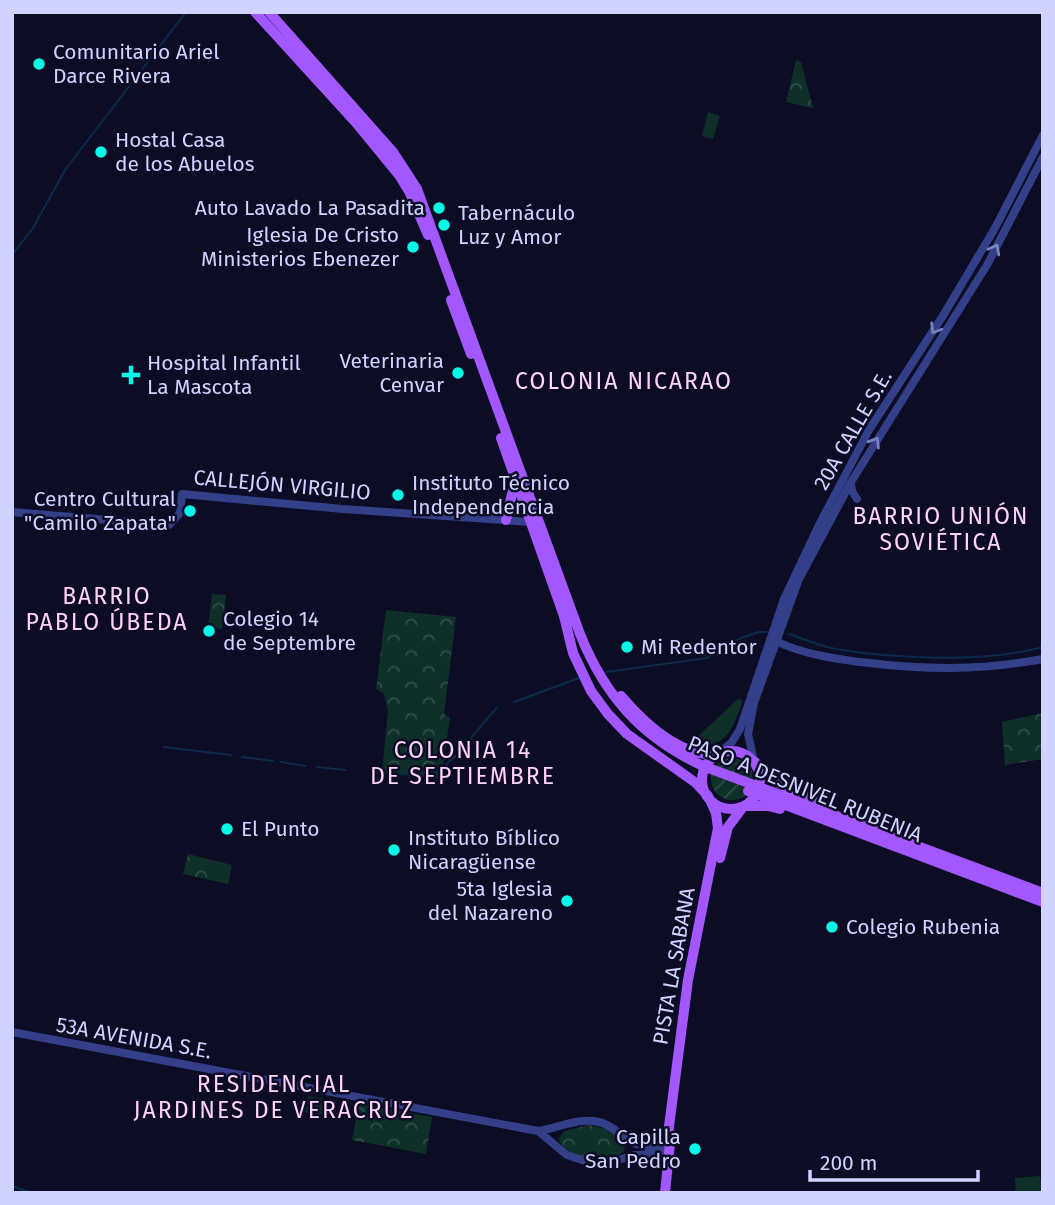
<svg xmlns="http://www.w3.org/2000/svg" width="1055" height="1205" font-family="'Fira Sans',sans-serif">
  <style>
    .grass { fill: #0f3029 }
    .park { fill: url(#park-crowns) }
    .garden { fill: url(#garden-furrows) }
    .lines { fill: none; stroke-linecap: round; stroke-linejoin: round }
    .stream { stroke: #072b49; stroke-width: 2 }
    .minor { stroke: #333f89; stroke-width: 8 }
    .major { stroke: #a357ff; stroke-width: 10 }
    .oneway { stroke: #7a82be }
    .poi-dot { fill: #00fbe8; stroke: #0c0c25; stroke-width: 2.5 }
    .labels { text-anchor: middle; dominant-baseline: central; stroke-width: 5; stroke-linejoin: round; paint-order: stroke }
    .poi-label { font-size: 21px; fill: #d0d3ff; stroke: #0c0c25; text-anchor: start }
    .street-label { font-size: 21px; fill: #d0d3ff; stroke: #0c0c25 }
    .neighbourhood-label { font-size: 23px; letter-spacing: 2px; fill: #ffd2f7; stroke: #0c0c25 }
  </style>
  <defs>
    <pattern id="park-crowns" width="20" height="18" patternUnits="userSpaceOnUse" patternTransform="scale(1.75)"><rect width="20" height="18" fill="#0f3029"/><path d="M2 6a3 3 0 1 1 6 0M12 15a3 3 0 1 1 6 0" fill="none" stroke="#314d49"/></pattern>
    <pattern id="garden-furrows" width="10" height="10" patternUnits="userSpaceOnUse" patternTransform="scale(1.75)"><rect width="10" height="10" fill="#0f3029"/><path d="M-1 1l2-2M0 10L10 0M9 11l2-2" fill="none" stroke="#314d49"/></pattern>
  </defs>
  <rect width="100%" height="100%" fill="#0c0c25"/>
  <path class="grass" d="M708,112L720,116L713,139L702,136Z
    M738,699L743,700C734,725 726,754 692,742Z
    M308,1096L332,1100L330,1116L305,1112Z
    M1040,1176L1042,1192L1016,1193L1015,1178Z"/>
  <path class="park" d="M796,60L801,62L813,108L786,102Z
    M212,594L226,595L222,629L208,627Z
    M386,610L456,617L444,714L450,718L441,779L382,772L388,711L384,694L376,689Z
    M1043,713V759L1005,765L1002,722Z
    M188,854L232,865L228,884L183,874Z
    M359,1104L432,1117L426,1154L352,1140Z
    M588,1125C603,1127 623,1132 625,1150C608,1168 575,1160 560,1143L559,1138L564,1131Z"/>
  <path class="garden" d="M711 779a21 21 0 1 1 42 0a21 21 0 1 1-42 0Z"/>
  <g class="lines">
    <path class="stream" d="M12,255L33,228L65,170L186,12
      M789,634C804,639 820,646 836,649C896,659 984,663 1043,647
      M606,672L707,658L741,638L759,632H766
      M514,702L579,678
      M164,747L231,755
      M242,757L273,761
      M281,762L305,766
      M317,767L345,770
      M386,773C401,774 417,777 431,773C456,765 478,726 497,708
      M12,1186L32,1193"/>
    <path class="minor" d="M851,483L852,491L857,499
      M12,512L169,525L180,513L182,494L343,509L530,522
      M776,641C802,654 831,658 860,662C926,670 977,671 1043,659
      M719,753L732,742L740,729L784,599L820,523L869,430L944,314L995,228L1043,135
      M754,761L748,734L754,703L799,579L851,482L987,265L1043,157
      M12,1032L538,1131C558,1128 578,1117 599,1122C613,1125 620,1136 632,1142C643,1148 657,1148 670,1149
      M538,1131L567,1155L594,1164H606L634,1155H669"/>
    <path class="major" d="M255,12L358,125L399,175L410,193L428,235
      M269,12L393,152L417,189L580,634C605,696 641,737 703,766L1043,893
      M451,300L471,354
      M501,438L564,616L573,653L591,691L608,714L627,734L696,783L708,796
      M506,520L515,481
      M621,696C644,723 678,755 716,755
      M702 780a29 29 0 1 1 58 0a29 29 0 1 1-58 0Z
      M755,762L768,778L814,800
      M748,791L1043,902
      M745,806H768L780,809
      M720,858L728,827L743,807
      M665,1193L670,1143L668,1134L688,980L718,828L716,813L709,798"/>
  </g>
  <defs><path id="oneway-chevron" d="M-2-3.5L2.5 0L-2 3.5" fill="none" stroke-width="1.6" stroke-linecap="round" stroke-linejoin="round" transform="scale(1.75)"/></defs>
  <g class="oneway">
    <use href="#oneway-chevron" transform="translate(995 249) rotate(-62)"/>
    <use href="#oneway-chevron" transform="translate(935 329) rotate(122)"/>
    <use href="#oneway-chevron" transform="translate(875 442) rotate(-59)"/>
  </g>
  <g class="poi-dot">
    <circle cx="39" cy="64" r="7"/>
    <circle cx="101" cy="152" r="7"/>
    <circle cx="439" cy="208" r="7"/>
    <circle cx="444" cy="225" r="7"/>
    <circle cx="413" cy="247" r="7"/>
    <circle cx="458" cy="373" r="7"/>
    <path d="M127.5 364.5h7v7h7v7h-7v7h-7v-7h-7v-7h7z"/>
    <circle cx="398" cy="495" r="7"/>
    <circle cx="190" cy="511" r="7"/>
    <circle cx="209" cy="631" r="7"/>
    <circle cx="627" cy="647" r="7"/>
    <circle cx="227" cy="829" r="7"/>
    <circle cx="394" cy="850" r="7"/>
    <circle cx="567" cy="901" r="7"/>
    <circle cx="832" cy="927" r="7"/>
    <circle cx="695" cy="1149" r="7"/>
  </g>
  <g class="labels">
    <g class="poi-label">
      <text x="53" y="52">Comunitario Ariel<tspan x="53" dy="24">Darce Rivera</tspan></text>
      <text x="115" y="140">Hostal Casa<tspan x="115" dy="24">de los Abuelos</tspan></text>
      <text x="425" y="208" text-anchor="end">Auto Lavado La Pasadita</text>
      <text x="458" y="213">Tabernáculo<tspan x="458" dy="24">Luz y Amor</tspan></text>
      <text x="399" y="235" text-anchor="end">Iglesia De Cristo<tspan x="399" dy="24">Ministerios Ebenezer</tspan></text>
      <text x="444" y="361" text-anchor="end">Veterinaria<tspan x="444" dy="24">Cenvar</tspan></text>
      <text x="147" y="363">Hospital Infantil<tspan x="147" dy="24">La Mascota</tspan></text>
      <text x="412" y="483">Instituto Técnico<tspan x="412" dy="24">Independencia</tspan></text>
      <text x="176" y="499" text-anchor="end">Centro Cultural<tspan x="176" dy="24">"Camilo Zapata"</tspan></text>
      <text x="223" y="619">Colegio 14<tspan x="223" dy="24">de Septembre</tspan></text>
      <text x="641" y="647">Mi Redentor</text>
      <text x="241" y="829">El Punto</text>
      <text x="408" y="838">Instituto Bíblico<tspan x="408" dy="24">Nicaragüense</tspan></text>
      <text x="553" y="889" text-anchor="end">5ta Iglesia<tspan x="553" dy="24">del Nazareno</tspan></text>
      <text x="846" y="927">Colegio Rubenia</text>
      <text x="681" y="1137" text-anchor="end">Capilla<tspan x="681" dy="24">San Pedro</tspan></text>
    </g>
    <g class="street-label">
      <text transform="translate(853 430) rotate(-60)">20A CALLE S.E.</text>
      <text transform="translate(282 485) rotate(5)">CALLEJÓN VIRGILIO</text>
      <text transform="translate(805 789) rotate(22)">PASO A DESNIVEL RUBENIA</text>
      <text transform="translate(674 966) rotate(-80)">PISTA LA SABANA</text>
      <text transform="translate(134 1038) rotate(10)">53A AVENIDA S.E.</text>
    </g>
    <g class="neighbourhood-label">
      <text x="624" y="381">COLONIA NICARAO</text>
      <text x="941" y="516">BARRIO UNIÓN<tspan x="941" dy="26">SOVIÉTICA</tspan></text>
      <text x="107" y="596">BARRIO<tspan x="107" dy="26">PABLO ÚBEDA</tspan></text>
      <text x="463" y="750">COLONIA 14<tspan x="463" dy="26">DE SEPTIEMBRE</tspan></text>
      <text x="274" y="1084">RESIDENCIAL<tspan x="274" dy="26">JARDINES DE VERACRUZ</tspan></text>
    </g>
  </g>
  <rect width="1055" height="1205" fill="none" stroke="#d0d3ff" stroke-width="28"/>
  <path d="M810 1170v10h168v-10" fill="none" stroke="#d0d3ff" stroke-width="3.5"/>
  <text x="820" y="1170" font-size="21" fill="#d0d3ff" stroke="#0c0c25" stroke-width="5" paint-order="stroke">200 m</text>
</svg>
